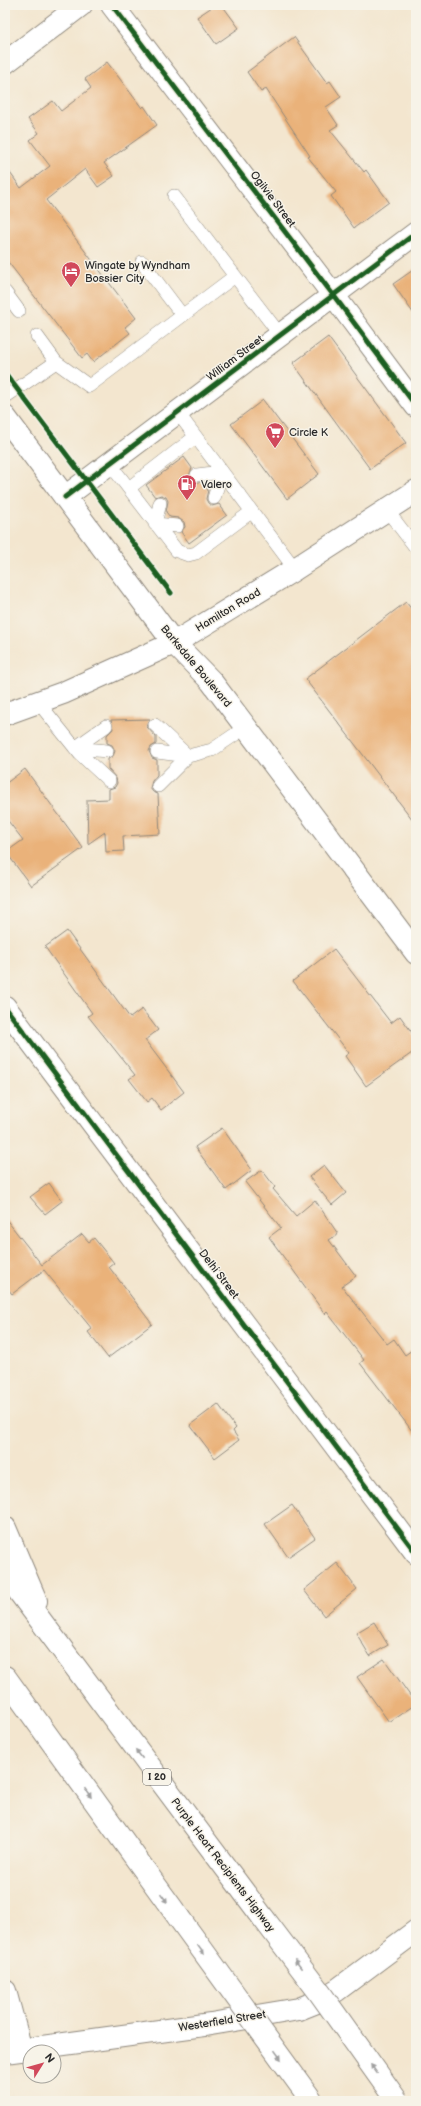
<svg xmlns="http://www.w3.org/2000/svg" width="421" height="2106" font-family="'Balsamiq Sans',sans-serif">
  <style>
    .building { fill: #eab27a }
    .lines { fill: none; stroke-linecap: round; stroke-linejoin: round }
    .service-casing { stroke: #8f887d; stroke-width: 14 }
    .minor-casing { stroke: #8f887d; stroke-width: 24 }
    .tertiary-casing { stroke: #8f887d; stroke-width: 24 }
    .secondary-casing { stroke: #8f887d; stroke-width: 24 }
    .motorway-casing { stroke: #8f887d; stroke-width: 24 }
    .service { stroke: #fff; stroke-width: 13 }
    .minor { stroke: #fff; stroke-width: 22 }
    .tertiary { stroke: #fff; stroke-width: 22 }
    .secondary { stroke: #fff; stroke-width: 22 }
    .motorway { stroke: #fff; stroke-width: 22 }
    .motorway-bridge-casing { stroke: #8f887d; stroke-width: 24; stroke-linecap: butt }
    .motorway-bridge { stroke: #fff; stroke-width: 22 }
    .cycleway-casing { stroke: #f7f3e8; stroke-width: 8 }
    .cycleway { stroke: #1b5e20; stroke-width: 5 }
    .oneway { fill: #a0a0a0 }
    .labels { text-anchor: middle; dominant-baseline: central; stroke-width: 3; stroke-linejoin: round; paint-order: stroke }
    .shield { fill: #f7f3e8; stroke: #686764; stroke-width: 1 }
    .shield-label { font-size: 10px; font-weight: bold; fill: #2b2b2b }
    .street-label { font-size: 11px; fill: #2b2b2b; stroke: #f7f3e8 }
    .poi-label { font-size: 11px; fill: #2b2b2b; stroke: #f7f3e8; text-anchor: start }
  </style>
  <rect width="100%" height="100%" fill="#f7f3e8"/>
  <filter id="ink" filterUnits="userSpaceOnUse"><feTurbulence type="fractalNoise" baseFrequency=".025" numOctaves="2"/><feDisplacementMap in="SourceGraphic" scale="8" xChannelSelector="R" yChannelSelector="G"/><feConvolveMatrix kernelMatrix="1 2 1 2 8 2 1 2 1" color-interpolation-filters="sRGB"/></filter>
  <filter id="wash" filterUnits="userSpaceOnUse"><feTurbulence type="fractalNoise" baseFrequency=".012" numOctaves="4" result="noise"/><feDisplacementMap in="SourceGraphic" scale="16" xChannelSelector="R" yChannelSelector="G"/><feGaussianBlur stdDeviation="0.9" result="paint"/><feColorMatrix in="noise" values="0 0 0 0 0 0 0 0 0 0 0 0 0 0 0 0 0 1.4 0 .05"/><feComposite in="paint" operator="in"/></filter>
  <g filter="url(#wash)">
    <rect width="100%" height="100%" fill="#f3e6cf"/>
    <g id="blocks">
      <path class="building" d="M215,5H222L239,28L216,44L197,17Z
        M294,37L327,83L330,81L341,97L326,107L338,125L330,130L364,172L366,170L389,202L354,228L331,196L336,192L308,157L310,156L266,89L261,92L247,72Z
        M107,62L142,108L144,106L157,125L104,163L114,176L98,187L85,169L46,200L136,318L125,327L130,333L93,362L87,354L82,358L5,258V166L21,188L50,166L30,140L39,133L28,119L53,101L61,111L91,88L85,79Z
        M416,268V317L393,284Z
        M328,337L406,443L370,469L293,363Z
        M263,400L319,474L287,499L231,424Z
        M184,457L192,468L189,476L191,480L194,482H203L208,490L206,499L208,503L212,506L219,504L227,515L189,543L181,532L185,527L184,522L178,518L170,517L166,512L168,501L166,497L161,495L155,497L146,485Z
        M406,602L416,615V824L305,679Z
        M150,719L147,727L156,737V744L151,747L149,751L152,758L157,760V775L152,781L150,788L153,792L158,794L160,834L123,836L124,851L106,852L105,832L88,844L87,800L109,799V789L115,787L117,783L116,778L108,769V759L113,756L115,751L112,745L107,743V735L113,729L111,720Z
        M25,769L83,848L31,886L6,852L23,840L5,817V784Z
        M67,931L130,1018L142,1009L158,1030L145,1040L184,1092L161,1110L152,1098L147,1102L129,1079L135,1075L88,1016L92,1013L45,947Z
        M334,949L391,1023L400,1016L416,1038V1050L366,1086L345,1056L349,1053L293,981Z
        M222,1128L252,1170L226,1190L195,1147Z
        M324,1165L346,1193L332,1205L309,1177Z
        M262,1170L275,1187L273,1189L296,1216L315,1200L338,1234L329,1240L356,1276L342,1286L387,1344L394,1339L405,1355L416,1347V1436L360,1363L364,1360L327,1312L325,1314L269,1237L281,1228L245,1182Z
        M49,1183L62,1201L45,1214L30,1197Z
        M5,1218L42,1265L82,1234L89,1242L94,1238L114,1263L109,1267L152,1324L108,1358L88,1332L92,1329L44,1270L12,1294L5,1285Z
        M218,1404L236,1428L233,1431L239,1440L215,1458L190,1425Z
        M292,1505L315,1538L288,1557L265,1524Z
        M337,1563L357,1589L324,1616L304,1590Z
        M374,1622L388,1645L370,1656L356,1633Z
        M384,1659L416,1704L389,1722L357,1677Z"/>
    </g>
  </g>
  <g filter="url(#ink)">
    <use href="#blocks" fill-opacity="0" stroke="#8f887d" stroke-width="1"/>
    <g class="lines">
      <defs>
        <path id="service" d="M174,196L235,276
          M142,262L182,315
          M5,292L19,311
          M56,362L89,386L235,276L281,336
          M5,397L56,362L37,336
          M178,413L295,569
          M110,464L177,551L188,555L196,553L251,512
          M197,475L222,472L214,498
          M129,488L195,437
          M160,503L155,524L177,526
          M386,509L416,548
          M38,702L80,754L109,781
          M155,725L188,756
          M75,748L106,726
          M75,748L107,751
          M157,752L188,756
          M158,786L188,756L212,750L246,727"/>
        <path id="minor" d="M112,5L334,296L416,406
          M5,63L81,5
          M65,497L416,233
          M5,1007L416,1553
          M5,1991L21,2050
          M5,2052L211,2024L299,2009L319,2001L337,1990L416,1931"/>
        <path id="tertiary" d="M174,643L295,569L416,491"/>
        <path id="secondary" d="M5,417L174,643L211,681L416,953
          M5,714L63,693L174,643"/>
        <path id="motorway" d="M5,1528L36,1601
          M5,1573L264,1919
          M5,1677L179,1918"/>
      </defs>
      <use href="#service" class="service-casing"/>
      <use href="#minor" class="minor-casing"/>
      <use href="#tertiary" class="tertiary-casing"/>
      <use href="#secondary" class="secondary-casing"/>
      <use href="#motorway" class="motorway-casing"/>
      <use href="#service" class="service"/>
      <use href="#minor" class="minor"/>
      <use href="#tertiary" class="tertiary"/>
      <use href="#secondary" class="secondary"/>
      <use href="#motorway" class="motorway"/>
      <defs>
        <path id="motorway-bridge" d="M179,1918L312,2101
          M264,1919L320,1993L397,2101"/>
      </defs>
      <use href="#motorway-bridge" class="motorway-bridge-casing"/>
      <use href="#motorway-bridge" class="motorway-bridge"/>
      <defs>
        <path id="cycleway" d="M112,5L334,296L416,406
          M5,373L171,593
          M65,497L416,233
          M5,1007L416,1553"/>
      </defs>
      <use href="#cycleway" class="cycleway-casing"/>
      <use href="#cycleway" class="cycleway"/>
    </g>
    <defs><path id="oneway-solid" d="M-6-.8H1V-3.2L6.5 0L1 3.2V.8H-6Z"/></defs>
    <g class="oneway">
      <use href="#oneway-solid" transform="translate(139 1754) rotate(-127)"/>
      <use href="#oneway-solid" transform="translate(88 1793) rotate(54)"/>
      <use href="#oneway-solid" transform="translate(164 1898) rotate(54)"/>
      <use href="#oneway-solid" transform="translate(201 1950) rotate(54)"/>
      <use href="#oneway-solid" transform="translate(298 1964) rotate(-127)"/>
      <use href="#oneway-solid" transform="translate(278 2055) rotate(54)"/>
      <use href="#oneway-solid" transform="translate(374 2069) rotate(-126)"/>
    </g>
  </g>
  <defs>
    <symbol id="hotel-pin" viewBox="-11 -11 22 30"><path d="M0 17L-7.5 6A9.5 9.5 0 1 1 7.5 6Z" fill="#d1495b" stroke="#f7f3e8"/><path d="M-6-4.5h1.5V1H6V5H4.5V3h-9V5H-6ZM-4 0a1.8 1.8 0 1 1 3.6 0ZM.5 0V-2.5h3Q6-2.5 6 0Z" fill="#fff"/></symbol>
    <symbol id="supermarket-pin" viewBox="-11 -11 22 30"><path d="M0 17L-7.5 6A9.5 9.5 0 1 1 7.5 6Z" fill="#d1495b" stroke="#f7f3e8"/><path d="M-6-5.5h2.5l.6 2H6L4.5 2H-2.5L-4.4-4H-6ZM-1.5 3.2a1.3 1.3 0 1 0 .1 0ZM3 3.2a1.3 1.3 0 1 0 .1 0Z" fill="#fff"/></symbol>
    <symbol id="fuel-pin" viewBox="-11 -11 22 30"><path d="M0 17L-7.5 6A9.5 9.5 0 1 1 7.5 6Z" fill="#d1495b" stroke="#f7f3e8"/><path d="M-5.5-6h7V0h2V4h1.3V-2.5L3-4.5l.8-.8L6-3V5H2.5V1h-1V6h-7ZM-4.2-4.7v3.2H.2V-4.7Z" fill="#fff"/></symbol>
  </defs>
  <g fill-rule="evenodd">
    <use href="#hotel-pin" x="60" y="260" width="22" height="30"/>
    <use href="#supermarket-pin" x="264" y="421" width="22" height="30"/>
    <use href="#fuel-pin" x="176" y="473" width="22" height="30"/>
  </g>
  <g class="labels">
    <rect class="shield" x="143" y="1769" width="28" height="16" rx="3"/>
    <g class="shield-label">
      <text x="157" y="1777">I 20</text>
    </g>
    <g class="street-label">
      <text transform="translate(273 199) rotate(53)">Ogilvie Street</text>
      <text transform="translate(235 358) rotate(-37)">William Street</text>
      <text transform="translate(228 610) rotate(-31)">Hamilton Road</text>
      <text transform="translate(196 666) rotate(50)">Barksdale Boulevard</text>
      <text transform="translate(219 1274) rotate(53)">Delhi Street</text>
      <text transform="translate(223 1865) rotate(53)">Purple Heart Recipients Highway</text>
      <text transform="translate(222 2021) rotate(-9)">Westerfield Street</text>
    </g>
    <g class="poi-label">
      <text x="85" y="265">Wingate by Wyndham<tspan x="85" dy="13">Bossier City</tspan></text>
      <text x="289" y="432">Circle K</text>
      <text x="201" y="484">Valero</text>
    </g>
  </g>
  <rect width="421" height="2106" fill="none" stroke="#f7f3e8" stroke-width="20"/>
  <g transform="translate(42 2064) rotate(53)"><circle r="19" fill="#f7f3e8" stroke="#a5a39c"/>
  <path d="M0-3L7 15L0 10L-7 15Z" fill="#d1495b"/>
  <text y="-6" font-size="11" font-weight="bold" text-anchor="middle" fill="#2b2b2b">N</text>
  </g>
</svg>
